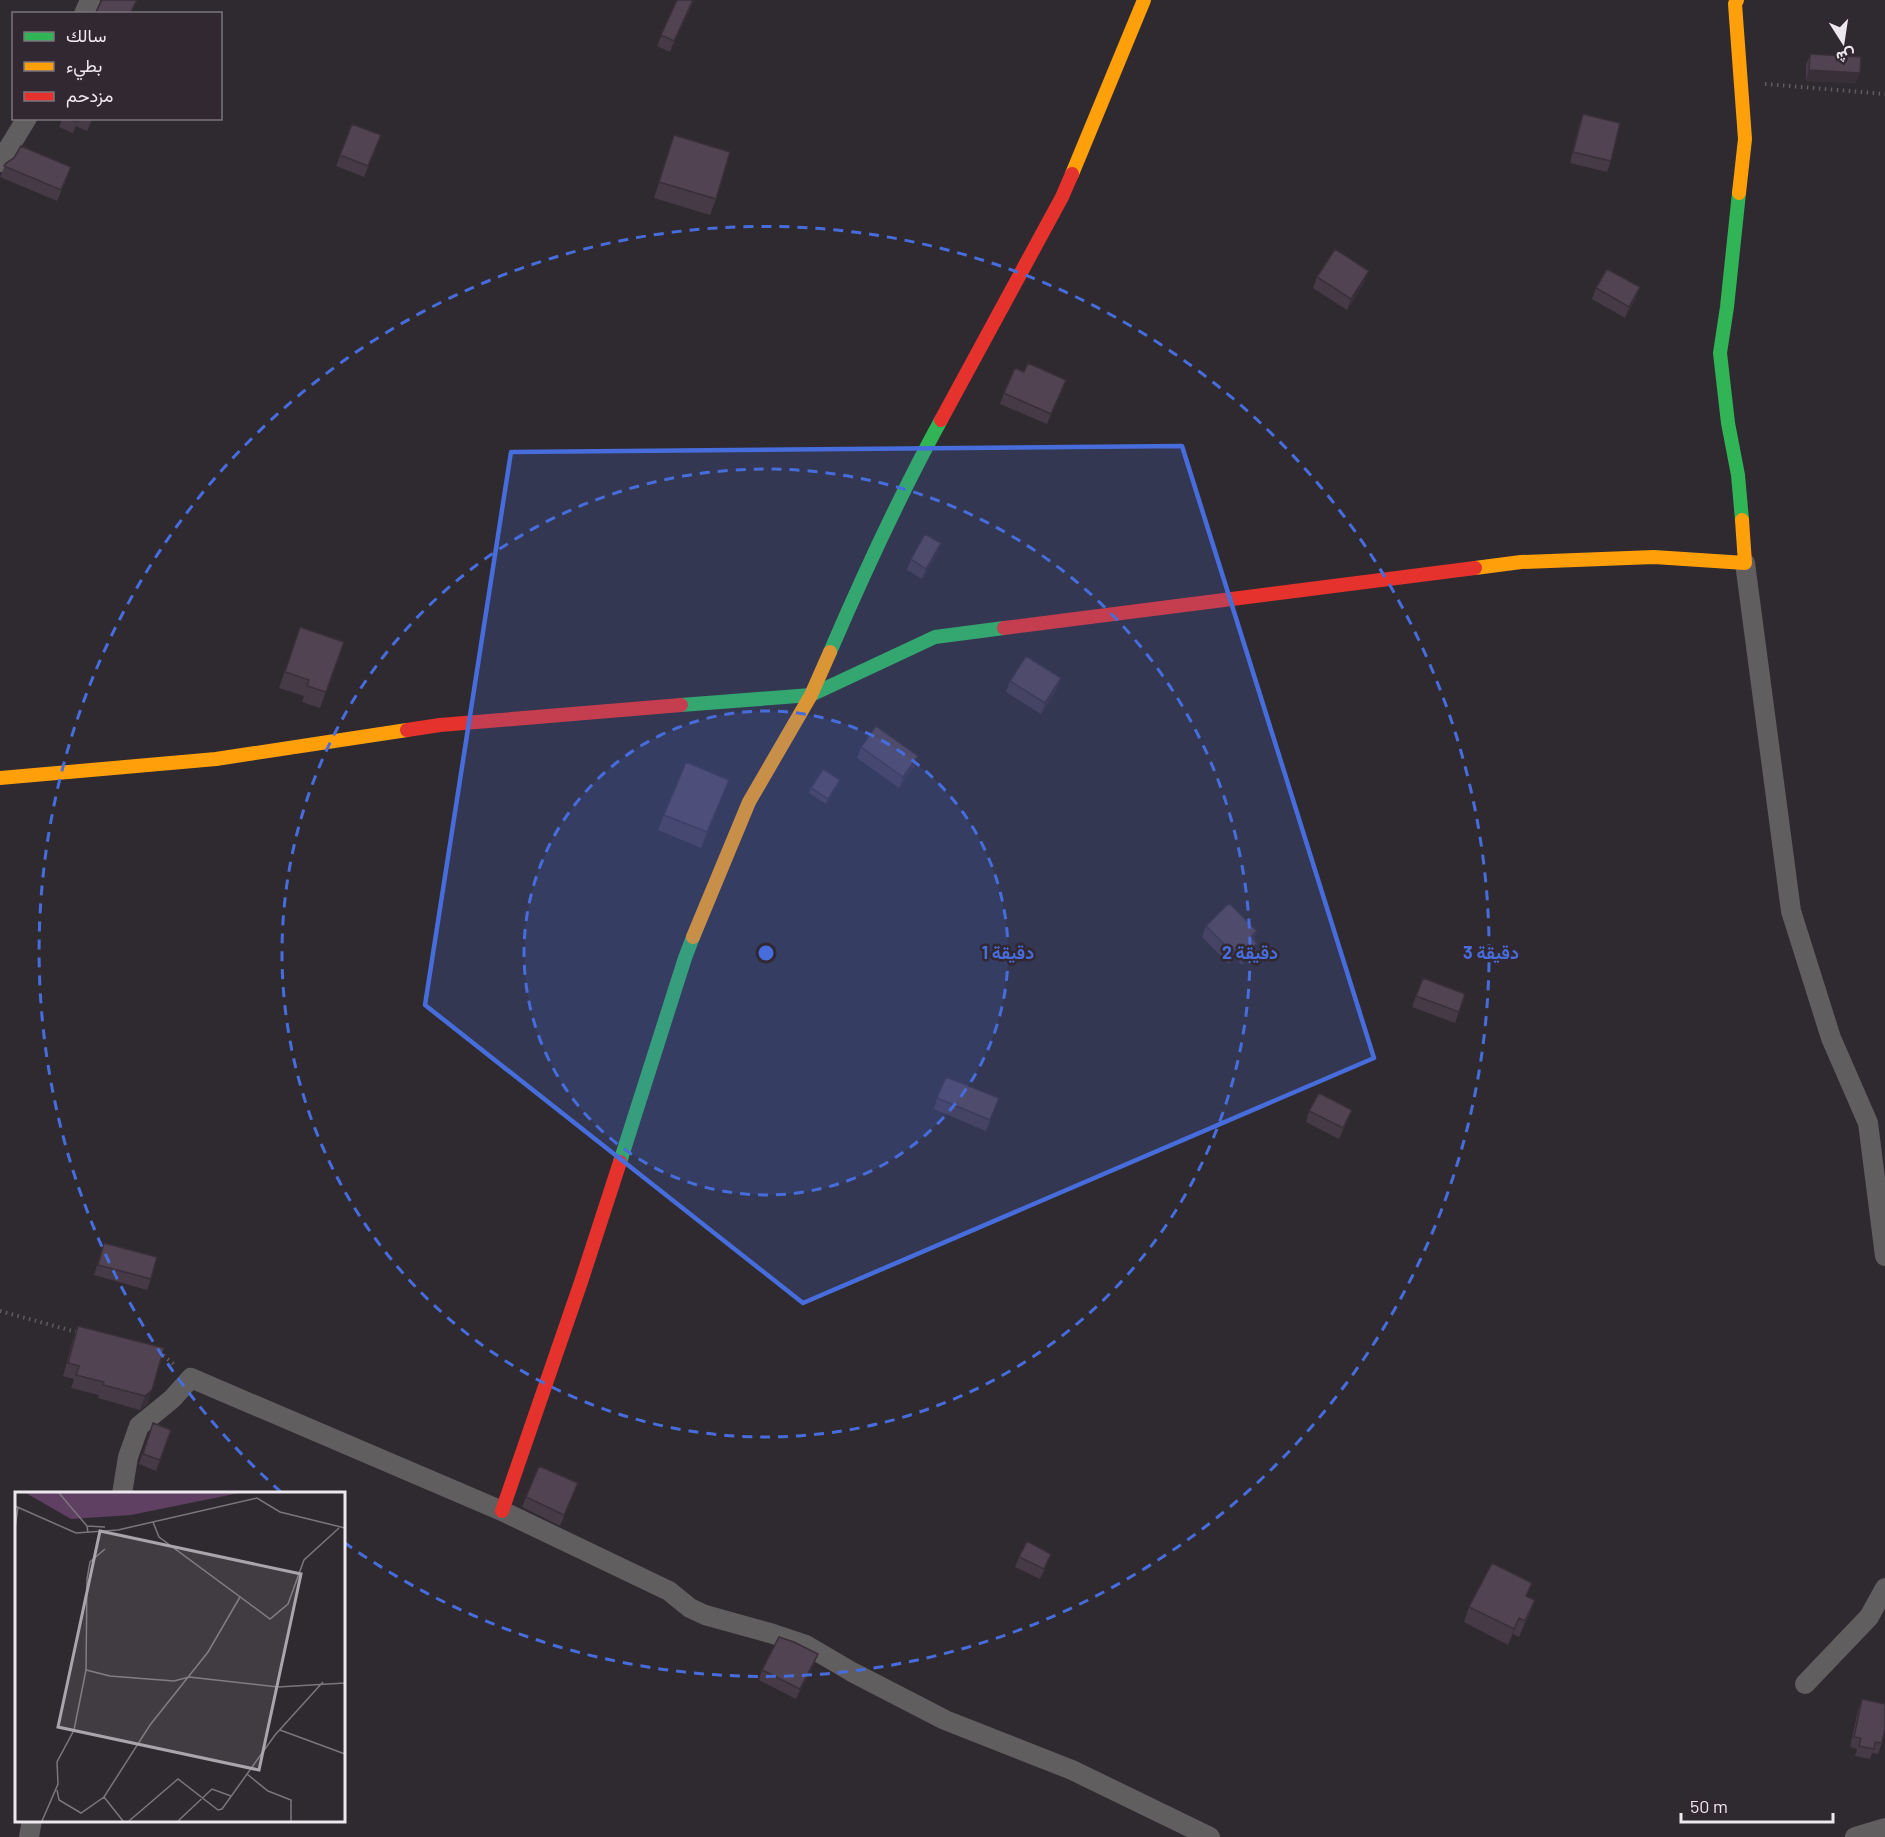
<svg xmlns="http://www.w3.org/2000/svg" width="1885" height="1837" font-family="Barlow,Vazirmatn,sans-serif">
  <style>
    .lines { fill: none; stroke-linecap: round; stroke-linejoin: round }
    .path { stroke: #5f5c5e; stroke-width: 4; stroke-dasharray: 1.5 4.5; stroke-linecap: butt }
    .street { stroke: #615e5f; stroke-width: 20 }
    .fast { stroke: #30b455; stroke-width: 14 }
    .slow { stroke: #ff9f0a; stroke-width: 14 }
    .jam { stroke: #e5322d; stroke-width: 14 }
    .wall { fill: #463a47 }
    .shaded-wall { fill: #392f39 }
    .building { fill: #514352; stroke: #392f39; stroke-width: 1.5 }
    .marked { fill: #476ddc; fill-opacity: 0.2; stroke: #476ddc; stroke-width: 4.5; stroke-linejoin: round }
    .ring { fill: none; stroke: #476ddc; stroke-width: 3; stroke-dasharray: 10 8 }
    .inset-road { fill: none; stroke: #7b767c; stroke-width: 1.5 }
    .view { fill: #aaa5ac; fill-opacity: 0.15; stroke: #aaa5ac; stroke-width: 3 }
    .inset-edge { fill: none; stroke: #ede7ee; stroke-width: 3 }
    .centre { fill: #476ddc; stroke: #312832; stroke-width: 3 }
    .ring-label { font-size: 18px; text-anchor: middle; font-weight: bold; fill: #476ddc; stroke: #312832; stroke-width: 5; stroke-linejoin: round; paint-order: stroke }
  </style>
  <rect width="100%" height="100%" fill="#2f2a30"/>
  <g class="lines">
    <path class="path" d="M1765,84L1885,94
      M0,1311L80,1333
      M157,1354L164,1356L176,1366"/>
    <path class="street" d="M84,14L90,0
      M0,162L27,118
      M1745,563L1791,911L1831,1038L1868,1123L1885,1256
      M122,1494L128,1457L139,1426L172,1399L191,1378L502,1511L669,1591L690,1608L705,1615L770,1633L806,1645L852,1672L945,1720L1072,1770L1210,1837
      M1805,1684L1869,1617L1885,1588
      M29,1837L32,1820
      M1855,1837L1885,1828"/>
    <path class="fast" d="M1739,193L1727,307L1720,353L1728,423L1738,475L1742,520
      M830,652C864,573 900,495 941,420
      M681,705L811,695L935,637L1004,628
      M620,1162L685,958L693,937"/>
    <path class="slow" d="M1737,0L1735,4L1745,139L1739,193
      M1072,174L1144,0
      M1475,568L1521,562L1654,557L1745,563L1742,520
      M0,778L216,759L407,730
      M693,937L749,802L811,695L830,652"/>
    <path class="jam" d="M941,420L1062,197L1072,174
      M1004,628L1475,568
      M407,730L440,725L681,705
      M502,1511L581,1282L620,1162"/>
  </g>
  <path class="wall" d="M677,0H694L670,52L657,46Z
    M1810,54L1856,83L1806,81V65Z
    M1583,114L1611,161L1607,172L1570,163L1579,125Z
    M59,118H93L87,131L76,126L73,133L59,127L62,120Z
    M352,124L377,146L364,177L336,166Z
    M674,135L716,199L710,215L654,198Z
    M6,163L67,178L57,201L0,177Z
    M1317,277L1365,281L1347,310L1313,288Z
    M1596,288L1636,298L1625,318L1592,299Z
    M1024,372L1066,380L1047,424L1000,404L1004,393Z
    M937,554L922,579L907,570L911,559Z
    M300,627L344,642L320,708L302,702L304,696L279,688Z
    M1061,678L1057,689L1041,714L1006,692L1010,681Z
    M861,747L918,756L914,767L899,788L857,758Z
    M840,780L838,785L826,804L809,793L811,788Z
    M723,796L701,848L658,830L664,815Z
    M1206,926L1257,931L1254,940L1253,954L1242,965L1235,958L1229,964L1202,937Z
    M1423,978L1465,994L1455,1023L1412,1007Z
    M937,1098H999L986,1131L934,1109Z
    M1309,1111L1348,1120L1339,1139L1306,1122Z
    M104,1243L151,1279L147,1290L94,1275Z
    M78,1326L164,1348L147,1404L140,1410L98,1398L99,1395L71,1388L74,1379L63,1376L73,1340Z
    M153,1423L171,1430L156,1471L139,1464Z
    M578,1483L560,1526L522,1507L526,1497Z
    M1019,1557L1047,1564L1040,1579L1015,1567Z
    M1527,1596L1535,1600L1529,1616L1519,1637L1513,1634L1508,1645L1464,1622L1469,1607Z
    M818,1654L814,1664L796,1699L759,1680L762,1670Z
    M1862,1699L1882,1743L1878,1754L1872,1753L1870,1759L1855,1756L1857,1749L1850,1747L1858,1710Z"/>
  <path class="shaded-wall" d="M693,0H694L670,52L674,41Z
    M1809,70L1860,73L1856,83L1806,81Z
    M1369,271L1365,281L1347,310L1351,299Z
    M1640,287L1636,298L1625,318L1629,307Z
    M1066,380L1063,390L1047,424L1051,414Z
    M941,543L937,554L922,579L926,569Z
    M1061,678L1057,689L1041,714L1045,703Z
    M918,756L914,767L899,788L903,777Z
    M729,780L723,796L701,848L707,832Z
    M840,780L838,785L826,804L828,799Z
    M1257,931L1253,941L1251,937Z
    M1257,943L1253,954L1242,965L1246,954Z
    M1239,947L1235,958L1229,964L1233,953Z
    M1352,1110L1348,1120L1339,1139L1343,1128Z
    M152,1390L147,1404L140,1410L145,1396Z
    M1535,1600L1529,1616L1519,1637L1525,1621Z
    M1519,1618L1513,1634L1508,1645L1514,1629Z
    M818,1654L814,1664L796,1699L800,1689Z"/>
  <path class="building" d="M102,0H137L130,14H95Z
    M677,0H693L674,41L661,35Z
    M1810,54L1861,57L1860,73L1809,70Z
    M1583,114L1620,123L1611,161L1573,152Z
    M68,118H79L77,122Z
    M352,124L381,135L368,166L340,155Z
    M674,135L730,152L716,199L659,182Z
    M21,146L71,167L61,190L4,166L6,163L14,158Z
    M1335,249L1369,271L1351,299L1317,277Z
    M1607,269L1640,287L1629,307L1596,288Z
    M1028,363L1066,380L1051,414L1004,393L1015,368L1024,372Z
    M925,534L941,543L926,569L911,559Z
    M300,627L344,642L326,692L307,686L309,680L285,672Z
    M1026,656L1061,678L1045,703L1010,681Z
    M876,726L918,756L903,777L861,747Z
    M686,762L729,780L707,832L664,815Z
    M823,769L840,780L828,799L811,788Z
    M1229,903L1257,931L1251,937L1257,943L1246,954L1239,947L1233,953L1206,926Z
    M1423,978L1465,994L1459,1012L1416,996Z
    M946,1077L999,1098L990,1120L937,1098Z
    M1319,1093L1352,1110L1343,1128L1309,1111Z
    M104,1243L157,1257L151,1279L98,1265Z
    M78,1326L164,1348L152,1390L145,1396L103,1385L104,1382L76,1375L79,1366L68,1363Z
    M153,1423L171,1430L160,1460L143,1454Z
    M539,1466L578,1483L564,1515L526,1497Z
    M1027,1541L1051,1554L1044,1569L1019,1557Z
    M1492,1563L1532,1583L1526,1596L1535,1600L1525,1621L1519,1618L1514,1629L1469,1607Z
    M779,1637L794,1642L818,1654L800,1689L762,1670Z
    M1862,1699L1885,1704V1729L1882,1743L1875,1742L1874,1749L1859,1746L1861,1738L1854,1737Z"/>
  <path class="marked" d="M1182,446L1374,1058L803,1303L425,1005L511,452Z"/>
  <circle cx="766" cy="953" r="242" fill="#476ddc" fill-opacity=".12"/>
  <g class="ring">
    <circle cx="766" cy="953" r="242"/>
    <circle cx="766" cy="953" r="484"/>
    <path d="M281 1492A725 725 0 1 1 345 1543"/>
  </g>
  <g transform="translate(15 1492)">
    <rect width="330" height="330" fill="#2f2a30"/>
    <path d="M11,1H224L116,23L56,27Z" fill="#5f3f62"/>
    <path class="inset-road" d="M44,1L72,34M0,14L61,41L103,38L242,6L265,20L330,36M138,30L144,45L255,127L273,112L289,68L324,36M0,36L3,15M73,41L72,34L90,35M71,178L72,87L75,70L90,57M265,238L330,262M232,282L253,299L276,308V329M42,298L44,308L66,321L89,305L135,233L193,160L225,105M89,305L108,329M27,329L43,292L42,270L59,238L71,178L95,184L159,189L174,185L263,195L330,191M114,329L163,287L203,318L207,317L260,243L308,190M163,329L197,297L216,304"/>
    <path class="view" d="M85,39L286,82L244,278L43,235Z"/>
    <rect width="330" height="330" class="inset-edge"/>
  </g>
  <circle cx="766" cy="953" r="9" class="centre"/>
  <g class="ring-label">
    <text x="1008" y="959">1 دقيقة</text>
    <text x="1250" y="959">2 دقيقة</text>
    <text x="1491" y="959">3 دقيقة</text>
  </g>
  <rect x="12" y="12" width="210" height="108" fill="#312832" stroke="#7c747d" stroke-width="1.5"/>
  <rect x="24" y="32" width="30" height="9" fill="#30b455" stroke="#7c747d" stroke-width="1.5"/>
  <text x="66" y="42" font-size="18" fill="#ede7ee">سالك</text>
  <rect x="24" y="62" width="30" height="9" fill="#ff9f0a" stroke="#7c747d" stroke-width="1.5"/>
  <text x="66" y="72" font-size="18" fill="#ede7ee">بطيء</text>
  <rect x="24" y="92" width="30" height="9" fill="#e5322d" stroke="#7c747d" stroke-width="1.5"/>
  <text x="66" y="102" font-size="18" fill="#ede7ee">مزدحم</text>
  <g transform="translate(1843 42) rotate(168)" stroke="#312832" stroke-width="4.5" paint-order="stroke">
  <path d="M0-4.5L10 22L0 15L-10 22Z" fill="#ede7ee"/>
  <text y="-9" font-size="16" font-weight="bold" text-anchor="middle" fill="#ede7ee">ش</text>
  </g>
  <path d="M1681 1813v9h152v-9" fill="none" stroke="#ede7ee" stroke-width="3"/>
  <text x="1690" y="1813" font-size="18" fill="#ede7ee" stroke="#312832" stroke-width="4.5" paint-order="stroke">50 m</text>
</svg>
